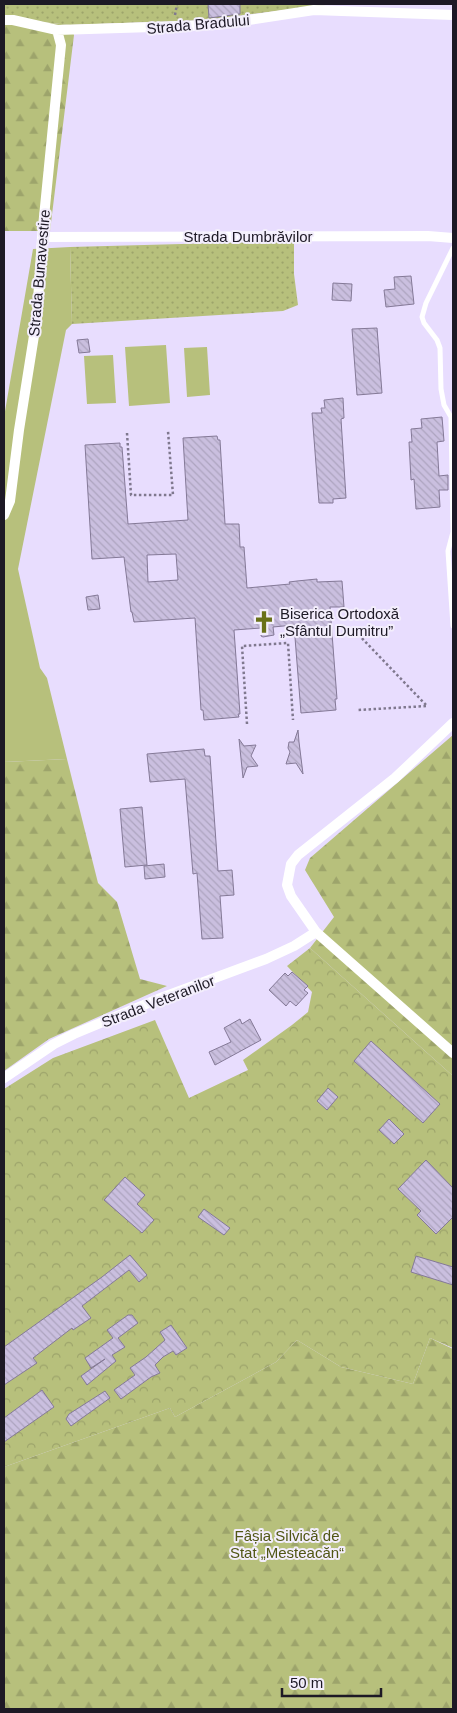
<svg xmlns="http://www.w3.org/2000/svg" width="457" height="1713" font-family="Arial,sans-serif">
  <style>
    .grass { fill: #b7c07c }
    .forest { fill: url(#forest-firs) }
    .park { fill: url(#park-crowns) }
    .garden { fill: url(#garden-dots) }
    .building { fill: url(#building-back-hatch); stroke: #847997; fill-rule: evenodd }
    .lines { fill: none; stroke-linecap: round; stroke-linejoin: round }
    .path { stroke: #7f788e; stroke-width: 2.5; stroke-dasharray: 2.5 2.5; stroke-linecap: butt }
    .lane { stroke: #fff; stroke-width: 5 }
    .street { stroke: #fff; stroke-width: 10 }
    .labels { text-anchor: middle; dominant-baseline: central; stroke-width: 4; stroke-linejoin: round; paint-order: stroke }
    .street-label { font-size: 15px; fill: #1d1925; stroke: #f3eefc }
    .poi-label { font-size: 15px; fill: #1d1925; stroke: #f3eefc; text-anchor: start }
    .park-label { font-size: 15px; fill: #505614; stroke: #f3eefc }
  </style>
  <defs>
    <pattern id="forest-firs" width="22" height="20" patternUnits="userSpaceOnUse" patternTransform="scale(1.25)"><rect width="22" height="20" fill="#b7c07c"/><path d="M5 1l3.5 6h-7zM16 11l3.5 6h-7z" fill="#9da46b"/></pattern>
    <pattern id="park-crowns" width="20" height="18" patternUnits="userSpaceOnUse" patternTransform="scale(1.25)"><rect width="20" height="18" fill="#b7c07c"/><path d="M2 6a3 3 0 1 1 6 0M12 15a3 3 0 1 1 6 0" fill="none" stroke="#9da46b"/></pattern>
    <pattern id="garden-dots" width="8" height="8" patternUnits="userSpaceOnUse" patternTransform="scale(1.25)"><rect width="8" height="8" fill="#b7c07c"/><path d="M2 2h.1M6 6h.1" fill="none" stroke="#9da46b" stroke-width="1.8" stroke-linecap="round"/></pattern>
    <pattern id="building-back-hatch" width="6" height="6" patternUnits="userSpaceOnUse" patternTransform="scale(1.25)"><rect width="6" height="6" fill="#cabfdf"/><path d="M-1 5l2 2M0 0l6 6M5-1l2 2" fill="none" stroke="#ada4bf"/></pattern>
  </defs>
  <rect width="100%" height="100%" fill="#e8ddfe"/>
  <path class="grass" d="M70,247L72,324L66,330L18,569L40,668L47,678L67,759L4,762V417L33,249Z
    M166,345L170,403L129,406L125,347Z
    M207,347L210,395L187,397L184,348Z
    M113,355L116,403L87,404L84,356Z"/>
  <path class="forest" d="M4,18L70,25L74,35L50,231H4Z
    M453,735V1076L310,948L334,917L305,870L310,858Z
    M67,759L98,883L117,902L140,979L167,986L49,1039L4,1071V762Z
    M430,1338L453,1349V1709H4V1467L170,1408L175,1417L276,1362L297,1340L341,1367L413,1384Z"/>
  <path class="park" d="M310,948L453,1076V1348L430,1338L413,1384L341,1367L297,1340L276,1362L175,1417L170,1408L4,1467V1089L53,1058L155,1020L189,1098L248,1070L243,1060L292,1025L308,1012L312,992L287,966Z"/>
  <path class="garden" d="M4,4H334L203,20L70,25L4,18Z
    M294,241V274L298,305L283,311L72,324L70,247Z"/>
  <path class="building" d="M208,4H240V14L209,18Z
    M411,276L414,304L386,307L384,290L395,289L394,277Z
    M333,283L352,284L351,301L332,300Z
    M377,328L382,393L357,395L352,329Z
    M88,339L90,352L79,353L77,340Z
    M343,398L344,418L341,419L346,498L333,499V503H319L312,413H322L321,408H325L324,400Z
    M442,417L444,441L437,442L439,476L448,475V490H439L440,507L416,509L414,479L411,480L409,442H412L411,429L422,428L421,419Z
    M217,436L218,440H220L225,524H239L240,547H244L247,588L290,584L289,582L297,581L317,579V582L342,581L344,607H330L337,699H335L336,710L301,713L294,625L273,627L274,635L263,637L261,636V628L234,630L240,714H238L239,717L204,720L203,710H201L195,618L134,622L132,612H131L124,557L92,559L85,445L120,443V447H122L128,524L188,520L183,438ZM176,554L178,580L148,582L147,555Z
    M98,595L100,609L88,610L86,597Z
    M298,730L299,742L303,774L296,763L286,764L290,752L288,748L289,742H294Z
    M239,739L244,746L256,745L251,756L258,766L247,767L243,778Z
    M204,749L205,756H210L218,871L232,870L234,895L220,896L223,938L202,939L197,873L193,874L185,779L150,782L147,754Z
    M142,807L147,865L125,867L120,809Z
    M164,864L165,877L145,879L144,866Z
    M292,972L308,986L304,990L308,993L296,1006L290,1001L286,1006L269,990L285,973L288,976Z
    M240,1019L242,1024L250,1019L261,1040L215,1065L209,1052L231,1042L224,1028Z
    M371,1041L440,1104L423,1123L354,1061Z
    M328,1088L338,1097L327,1110L317,1101Z
    M389,1119L404,1134L394,1144L379,1130Z
    M426,1160L453,1188V1217L436,1234L417,1215L421,1211L398,1189Z
    M125,1177L145,1195L137,1204L154,1220L142,1233L104,1200Z
    M204,1209L230,1228L224,1235L198,1217Z
    M130,1255L147,1275L139,1282L129,1270L82,1306L91,1318L73,1330L72,1328L33,1358L37,1363L4,1385V1347L102,1277Z
    M416,1256L453,1267V1285L411,1272Z
    M128,1315H132L138,1323L118,1338L125,1347L112,1355L116,1361L87,1385L81,1376L105,1359L91,1368L85,1358L113,1338L107,1330Z
    M171,1325L187,1348L176,1355L173,1351L163,1357L155,1365L160,1373L151,1377L121,1399L114,1390L135,1375L130,1368L146,1357L165,1340L160,1332Z
    M42,1390L54,1407L4,1442V1418Z
    M105,1391L110,1398L71,1426L66,1419L69,1414Z"/>
  <g class="lines">
    <path class="path" d="M175,15L177,4
      M127,433L131,495H173L168,431
      M355,631L427,706L358,710
      M247,724L242,646L288,643L293,720"/>
    <path class="lane" d="M453,248L426,303L422,317L424,323L437,340L440,348L441,389L444,405L451,417L453,532L448,551L453,626"/>
    <path class="street" d="M4,20H13L57,30L216,25L314,10L453,15
      M42,237L428,236L453,238
      M4,515L10,501L19,430L37,317L42,237L61,45L57,30
      M453,723L395,778L298,855L291,864L287,885L291,896L316,932L453,1053
      M4,1078L54,1044L74,1034L158,999L266,959L294,946L316,932"/>
  </g>
  <defs>
    <symbol id="church-bare" viewBox="-9 -9 18 18"><path d="M-1.2-6h2.4v3.5h3.3v2.4h-3.3V6h-2.4V-.1h-3.3v-2.4h3.3Z" fill="#697119" stroke="#f3eefc" stroke-width="2.5" paint-order="stroke"/></symbol>
  </defs>
  <g fill-rule="evenodd">
    <use href="#church-bare" x="248" y="606" width="32" height="32"/>
  </g>
  <g class="labels">
    <g class="street-label">
      <text transform="translate(198 24) rotate(-5)">Strada Bradului</text>
      <text x="248" y="236">Strada Dumbrăvilor</text>
      <text transform="translate(39 273) rotate(-85)">Strada Bunavestire</text>
      <text transform="translate(158 1001) rotate(-21)">Strada Veteranilor</text>
    </g>
    <g class="poi-label">
      <text x="280" y="613">Biserica Ortodoxă<tspan x="280" dy="17">„Sfântul Dumitru”</tspan></text>
    </g>
    <g class="park-label">
      <text x="287" y="1535">Fâșia Silvică de<tspan x="287" dy="17">Stat „Mesteacăn“</tspan></text>
    </g>
  </g>
  <rect width="457" height="1713" fill="none" stroke="#1d1925" stroke-width="10"/>
  <path d="M282 1688v8h99v-8" fill="none" stroke="#1d1925" stroke-width="2.5"/>
  <text x="290" y="1688" font-size="15" fill="#1d1925" stroke="#f3eefc" stroke-width="4" paint-order="stroke">50 m</text>
</svg>
